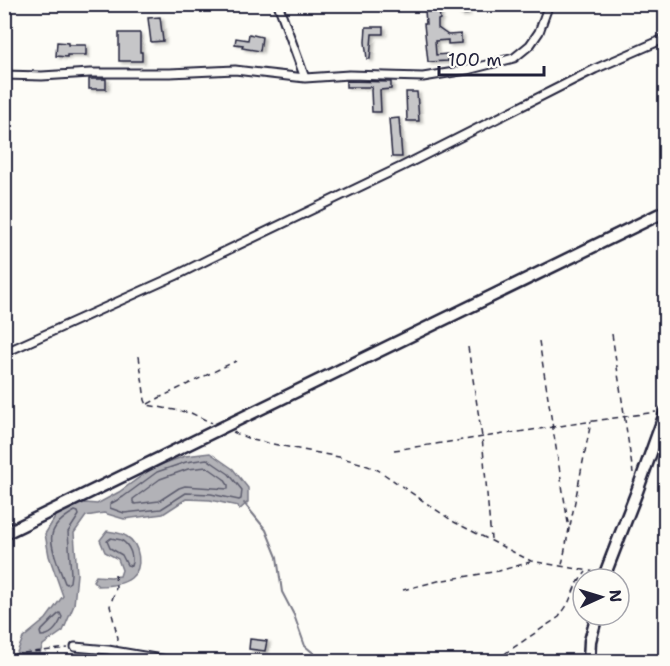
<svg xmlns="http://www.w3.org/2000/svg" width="670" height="666" font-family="'Shantell Sans',sans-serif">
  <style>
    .water { fill: #b2b2b7; stroke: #787885; stroke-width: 1.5 }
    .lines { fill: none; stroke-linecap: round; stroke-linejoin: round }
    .shore { stroke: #5c5c6d; stroke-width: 1.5 }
    .stream { stroke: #787885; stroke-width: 2 }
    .building { fill: #c6c6c8; stroke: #22223b; stroke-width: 1.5; filter: url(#shadow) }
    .street-casing { stroke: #22223b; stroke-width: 11 }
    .secondary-casing { stroke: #22223b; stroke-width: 15 }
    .path { stroke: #22223b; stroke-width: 1.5; stroke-dasharray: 6 4.5; stroke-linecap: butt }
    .street { stroke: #fdfcf7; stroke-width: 7 }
    .secondary { stroke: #fdfcf7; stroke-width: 10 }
  </style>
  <defs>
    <filter id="shadow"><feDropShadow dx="3" dy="2" stdDeviation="1.5" flood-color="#0004"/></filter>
  </defs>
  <rect width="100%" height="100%" fill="#fdfcf7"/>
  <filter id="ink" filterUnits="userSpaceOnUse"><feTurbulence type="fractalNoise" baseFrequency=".0167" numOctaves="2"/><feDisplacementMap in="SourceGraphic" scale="12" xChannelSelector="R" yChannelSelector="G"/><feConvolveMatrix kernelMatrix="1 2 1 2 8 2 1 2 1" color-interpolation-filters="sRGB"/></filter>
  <g filter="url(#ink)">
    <path class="water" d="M210,453L233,469L248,488V502L239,510L238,506L210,500L186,499L163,514L124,519L104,513L86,516L74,533L77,574L74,605L63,631L43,645L37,661L13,662L23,638L46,619L63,596L49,556L45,534L56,516L63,510L73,505L86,503L97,504L119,492L154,467L185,456Z
      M107,531C113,532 122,533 126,536C140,544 144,568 131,578C122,585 109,586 98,586L93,581L96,576L111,577L120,576L122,570L118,559L105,552L100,540Z"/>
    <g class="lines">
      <path class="shore" d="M207,459L229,474L242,490L241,499L239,500L211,494L186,493L161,509L124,513L110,508V504L123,497L157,472L186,462Z
        M207,467L224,479L228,485V489L185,486L179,488L159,501L135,504L133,502V499L160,479L188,469Z
        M75,511L78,512L79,515L68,532L71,574L70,582L67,584L65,583C61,572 49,546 52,535C54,524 66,516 75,511Z
        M111,538C114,539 118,539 121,540C130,545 134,557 131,566L127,565L122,555L110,548L107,541Z
        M60,613L62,617C58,627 52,636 41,636L40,632C46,627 55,616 60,613Z"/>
      <path class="stream" d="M244,503L266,530L277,557L282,592L294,615L305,646L324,662
        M665,662L666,660"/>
    </g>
    <path class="building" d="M460,4H466L467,14H460L453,7L460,6Z
      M439,10L440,19L438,20V28L448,35L461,34V43L448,44V40L435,41L436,55L447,54L448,61L428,62L424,24H426L425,11Z
      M160,17L163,41L151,42L148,18Z
      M366,27H383V34H372L370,59H367L365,42Z
      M119,33H140V52H142V61H119Z
      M249,34L262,37L260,51L242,48L243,45L235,44L236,38L248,40Z
      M57,42L68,43V45H86V55H67V57L56,56Z
      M89,79H106V89H89Z
      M346,81L391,82V89L380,90L381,112H372L371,90L372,87H346Z
      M406,92H417L419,121H407Z
      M399,118L402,157H392L389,119Z
      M250,639L267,641L265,651L249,649Z"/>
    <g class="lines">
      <defs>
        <path id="street" d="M278,4L305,78
          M4,75L42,76L90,73H170L235,70L305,78L349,75L423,77L467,70L514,58L530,45L539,32L549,4
          M4,353L175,276L209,259L403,166L595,69L666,38
          M75,647L108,650L179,662"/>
        <path id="secondary" d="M4,534L666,211
          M605,579V574L636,494L666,411
          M589,662L590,641L597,615"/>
      </defs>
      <use href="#street" class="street-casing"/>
      <use href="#secondary" class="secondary-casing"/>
      <path class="path" d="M612,334L633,473
        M539,341L569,529L562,565
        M468,347L482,437L491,539
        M139,356L145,400L147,405L191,413L212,423
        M148,404L161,397L236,361
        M233,432L252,440L339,457L360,463L378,470L454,522L531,561L595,572
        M394,450L656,412
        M570,526L591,422
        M115,574L116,588L110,606L118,638L117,646
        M403,590L438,581L499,571L530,562
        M6,662L15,654L68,648
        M497,662L507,652L559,617L568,604L576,585L586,572"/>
      <use href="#street" class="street"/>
      <use href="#secondary" class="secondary"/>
    </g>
  </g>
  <rect width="670" height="666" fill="none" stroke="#fdfcf7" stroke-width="24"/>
  <rect x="12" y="12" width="646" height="642" fill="none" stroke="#22223b" stroke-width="2" filter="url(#ink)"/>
  <g transform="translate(601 597) rotate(86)"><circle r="28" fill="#fdfcf7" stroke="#a5a5ac" stroke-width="1.5"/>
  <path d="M0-4.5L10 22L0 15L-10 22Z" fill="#22223b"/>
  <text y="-9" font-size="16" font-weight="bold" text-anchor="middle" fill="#22223b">N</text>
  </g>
  <path d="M439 66v9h105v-9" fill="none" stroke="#22223b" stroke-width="3"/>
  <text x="448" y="66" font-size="18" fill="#22223b" stroke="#fdfcf7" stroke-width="4.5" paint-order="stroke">100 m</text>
</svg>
